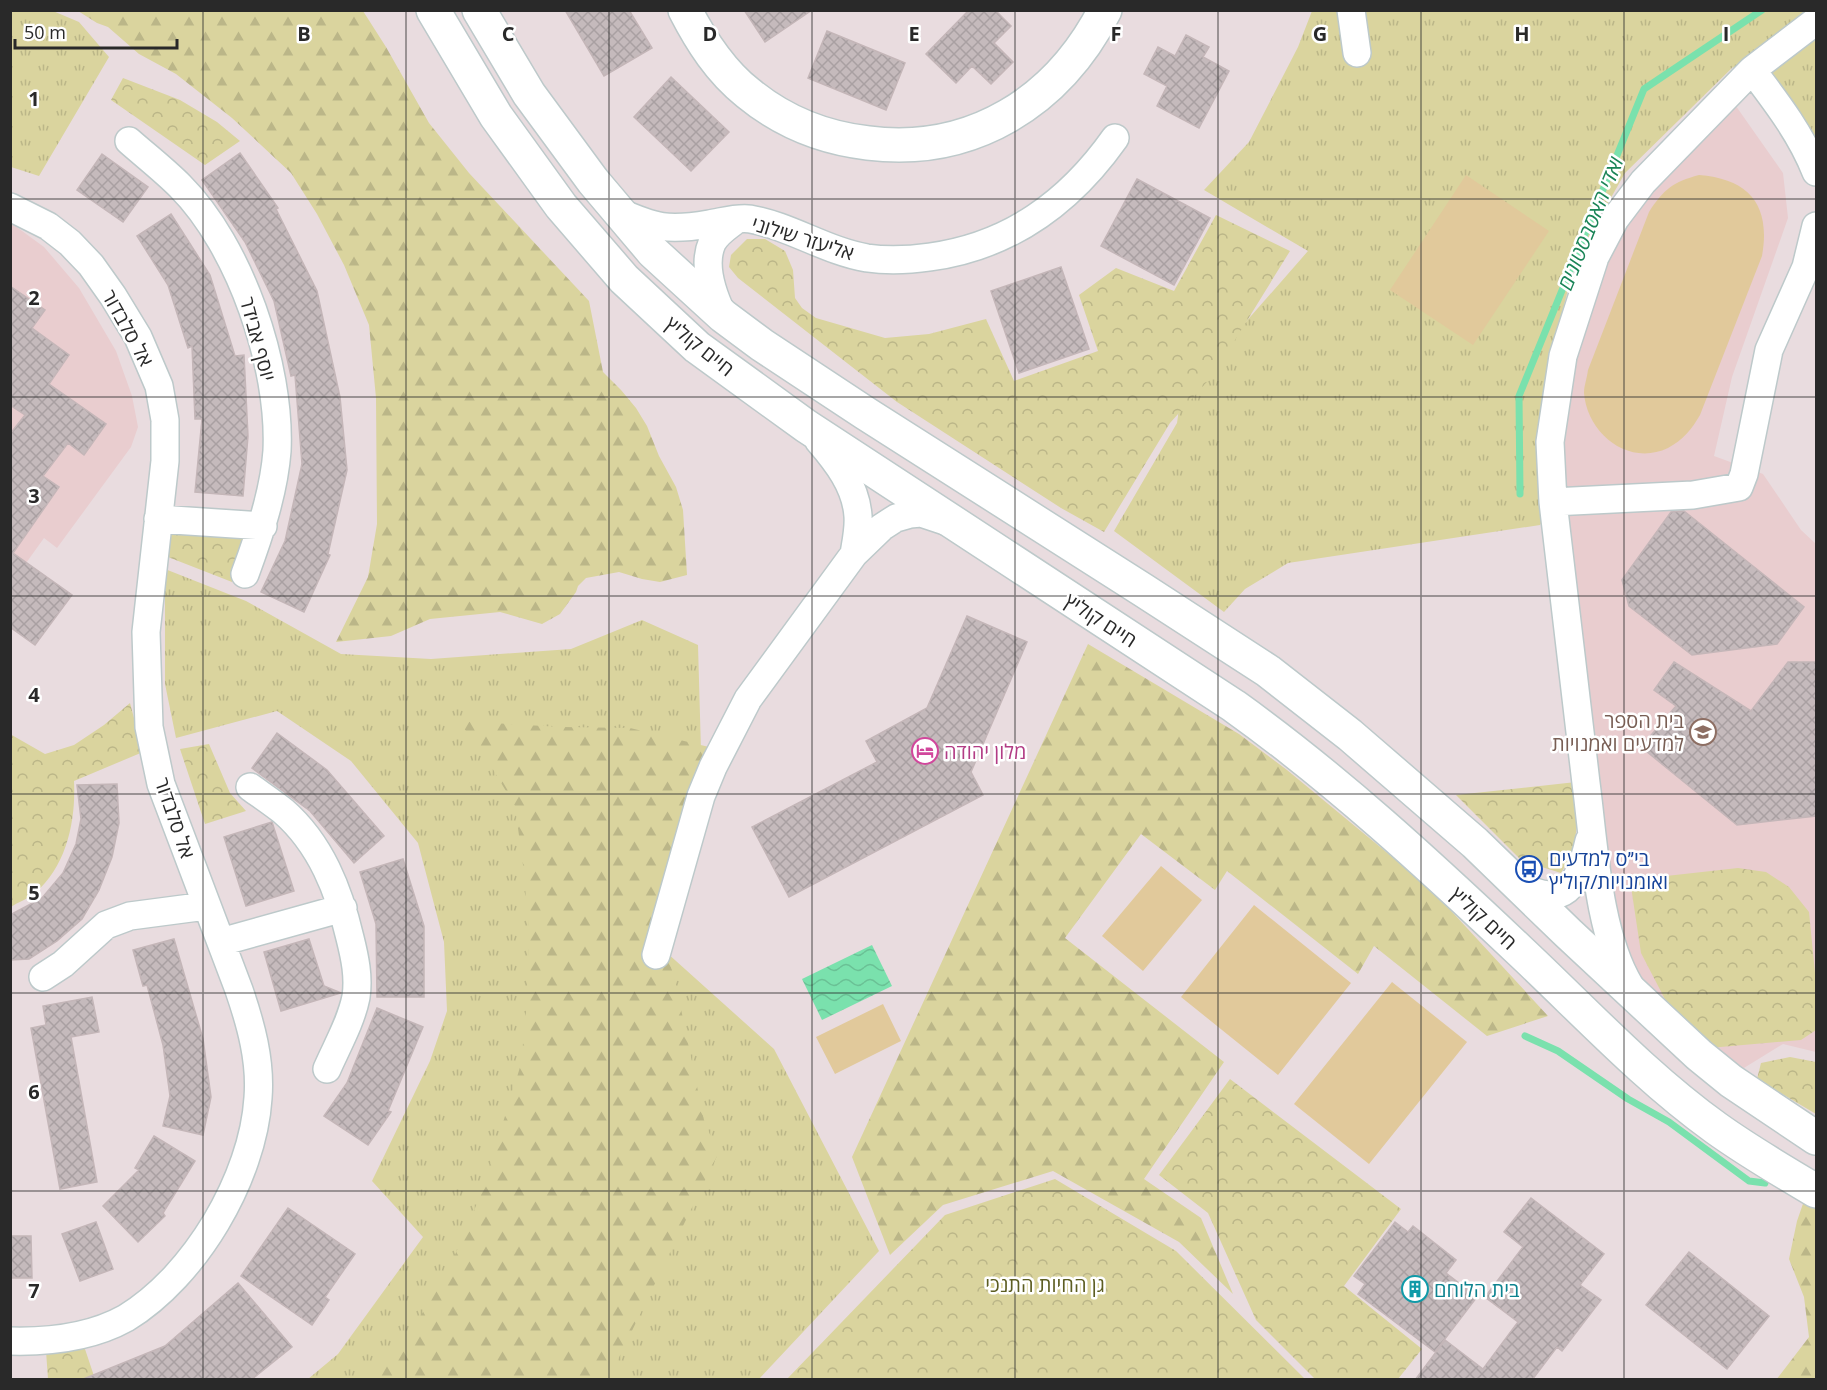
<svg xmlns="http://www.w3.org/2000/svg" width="1827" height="1390" font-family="'Open Sans',Heebo,sans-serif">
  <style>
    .education { fill: #e9cdcf }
    .grass { fill: url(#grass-tufts) }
    .forest { fill: url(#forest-firs) }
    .park { fill: url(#park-crowns) }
    .pitch { fill: #e1c99b }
    .water { fill: url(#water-waves) }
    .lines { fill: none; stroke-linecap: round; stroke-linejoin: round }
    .stream { stroke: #7ae1ad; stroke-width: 7 }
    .building { fill: url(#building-cross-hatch); stroke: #c4b6b8; stroke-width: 1.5 }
    .street-casing { stroke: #bdc9ca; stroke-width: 30 }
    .secondary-casing { stroke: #bdc9ca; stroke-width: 36 }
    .street { stroke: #fff; stroke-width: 27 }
    .secondary { stroke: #fff; stroke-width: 33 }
    .grid { fill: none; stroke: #292929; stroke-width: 1.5; stroke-opacity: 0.55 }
    .labels { text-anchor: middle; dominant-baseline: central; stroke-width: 5; stroke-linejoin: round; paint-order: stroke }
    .street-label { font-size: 20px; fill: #292929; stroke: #fff }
    .education-label { font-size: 20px; fill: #785e54; stroke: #fff; text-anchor: end }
    .hotel-label { font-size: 20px; fill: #b23c85; stroke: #fff; text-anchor: start }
    .transit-label { font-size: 20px; fill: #164399; stroke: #fff; text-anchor: start }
    .park-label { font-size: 20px; fill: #5c5d21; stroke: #fff }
    .culture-label { font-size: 20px; fill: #0d838f; stroke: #fff; text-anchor: start }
    .water-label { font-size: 21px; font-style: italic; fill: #1a8457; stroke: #fff }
    .grid-label { font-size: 20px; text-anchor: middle; font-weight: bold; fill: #292929; stroke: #fff; stroke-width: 5; stroke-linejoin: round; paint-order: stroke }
  </style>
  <defs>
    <pattern id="grass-tufts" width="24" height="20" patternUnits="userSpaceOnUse" patternTransform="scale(1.5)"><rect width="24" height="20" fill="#dad49e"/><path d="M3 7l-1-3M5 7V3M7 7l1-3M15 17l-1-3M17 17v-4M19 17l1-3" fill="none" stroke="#bbb688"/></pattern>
    <pattern id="forest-firs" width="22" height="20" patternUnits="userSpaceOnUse" patternTransform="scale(1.5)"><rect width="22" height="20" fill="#dad49e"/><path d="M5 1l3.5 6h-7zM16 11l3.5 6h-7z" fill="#bbb688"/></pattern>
    <pattern id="park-crowns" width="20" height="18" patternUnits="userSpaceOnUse" patternTransform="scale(1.5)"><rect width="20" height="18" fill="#dad49e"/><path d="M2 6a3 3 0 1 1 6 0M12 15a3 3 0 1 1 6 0" fill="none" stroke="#bbb688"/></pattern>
    <pattern id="water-waves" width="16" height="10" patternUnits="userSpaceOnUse" patternTransform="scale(1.5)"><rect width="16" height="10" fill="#7ae1ad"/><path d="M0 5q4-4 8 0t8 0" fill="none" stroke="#6ac195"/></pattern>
    <pattern id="building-cross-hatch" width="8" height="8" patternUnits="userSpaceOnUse" patternTransform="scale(1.5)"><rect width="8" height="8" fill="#c5babc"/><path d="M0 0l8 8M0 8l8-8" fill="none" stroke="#a9a0a2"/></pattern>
  </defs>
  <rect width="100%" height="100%" fill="#e9dcdf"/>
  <path class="education" d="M1731,99L1783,173L1788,218L1732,377L1714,456L1763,474L1801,530L1816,544V1052L1783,1044L1739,1071L1646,991L1612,919L1558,481L1569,356L1600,264L1641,193Z
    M11,223L44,247L79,288L116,351L132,396L138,427L131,447L57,548L44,538L11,584Z"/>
  <path class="grass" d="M10,11H53L79,22L109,57L39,176L11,167Z
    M1312,11H1816V174L1733,67L1625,173L1575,261L1546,379L1553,502L1540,525L1288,563L1245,589L1224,612L1114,531L1177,423L1181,396L1308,251L1204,190L1249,142L1298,47Z
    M165,569L246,601L341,654L431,659L571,649L642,620L698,645L701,751L666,952L774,1049L879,1251L759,1379H308L338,1354L423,1237L372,1181L430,1061L447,1011L444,942L418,843L351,761L277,711L176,738L165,684Z"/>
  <path class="forest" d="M78,11H363L386,47L429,123L469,173L589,301L603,372L621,390L636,408L647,426L659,456L676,487L683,510L687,575L660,582L642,579L619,572L586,578L578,586L576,592L560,614L542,624L500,612L430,619L391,636L336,642L368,577L377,524L376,398L369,325L344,265L317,214L291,173L232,118L176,74L139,54L108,27L97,23Z
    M1088,644L1239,734L1287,770L1431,889L1548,1016L1487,1036L1374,946L1358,974L1227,871L1215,890L1141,834L1065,938L1224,1062L1144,1179L1201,1218L1233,1294L1179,1242L1053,1171L943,1205L890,1255L852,1157Z
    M458,721L561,727L630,728L709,747L661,935L675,980L704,1120L718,1154L608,1380H371L391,1358L428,1305L455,1255L481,1194L521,1064L527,1002L529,930L523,865L515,806L482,751Z
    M1805,1198L1816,1204V1379L1776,1380L1809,1337L1804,1297L1789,1259L1797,1221Z"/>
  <path class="park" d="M123,78L180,100L217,122L240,141L205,165L111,100Z
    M1216,215L1290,251L1214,374L1170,423L1104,532L1061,508L897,402L738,278L729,267L731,255L747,239H765L785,251L793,270L795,298L802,308L816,318L885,338L929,334L986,319L1014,381L1098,351L1079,295L1116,268L1174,291Z
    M168,530L246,539L232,582L168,557Z
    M130,703L143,752L74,781C76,820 67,866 35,893C28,899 18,902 11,907L10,734L45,754L74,745L104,725Z
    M209,744L230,793L246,811L205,824L180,749Z
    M1576,782C1576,819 1582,840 1561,873L1522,861L1456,795Z
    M1738,868L1766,872L1789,887L1809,912L1816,983V1030L1801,1040L1709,1048L1669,1007L1641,953L1630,880Z
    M1790,1057L1816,1062V1114L1757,1079L1761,1063Z
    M1230,1079L1401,1209L1344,1286L1422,1349L1398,1379H1315L1256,1320L1208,1213L1159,1175Z
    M1055,1179L1176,1251L1305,1379H787L945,1215Z
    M84,1346L95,1379H48L46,1351Z"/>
  <path class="pitch" d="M1466,175L1549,231L1473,345L1390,290Z
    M1699,175C1750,179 1771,206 1762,256L1700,415C1692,429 1683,440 1668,448C1628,467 1587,433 1584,393C1584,386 1587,378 1588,370L1649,212C1664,189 1673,182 1699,175Z
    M1161,866L1202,900L1143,971L1102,936Z
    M1254,905L1351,983L1278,1075L1181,997Z
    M1392,982L1467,1042L1369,1164L1294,1104Z
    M883,1004L901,1041L835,1074L816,1037Z"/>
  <path class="water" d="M872,945L892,986L822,1020L802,979Z"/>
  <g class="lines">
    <path class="stream" d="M1520,494L1519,396L1644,89L1762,10
      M1525,1036L1558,1051L1628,1099L1669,1122L1749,1181L1765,1183"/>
  </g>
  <path class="building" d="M565,10H629L652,48L604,76Z
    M744,10H812L765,42Z
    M969,10H995L1011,26L994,43L1013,62L991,84L972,66L956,83L926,54Z
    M827,31L905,63L886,110L808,78Z
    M1186,35L1209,47L1203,57L1229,71L1199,128L1157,106L1167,86L1144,74L1158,47L1175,56Z
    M671,77L729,132L691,171L634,117Z
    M240,153L278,208L276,209L317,291L340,397L347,470L328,554L330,555L304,612L261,592L285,541L302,464L295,375L291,376L274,301L245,242L202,180Z
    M102,154L148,187L123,222L77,190Z
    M1137,179L1210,218L1174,285L1101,246Z
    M171,214L210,275L235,356L244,355L248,436L243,496L195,492L202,419H195L192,346L188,348L168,285L137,236Z
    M1061,267L1089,349L1019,373L991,291Z
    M10,286L45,310L32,328L69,355L49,384L106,424L84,455L68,443L43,476L59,487L13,553L72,595L35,645L10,627V434L25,415L10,405Z
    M1684,511L1804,607L1777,644L1692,655L1629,606L1622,580L1671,512Z
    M967,616L1027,642L971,772L983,795L789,897L752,827L877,762L866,741L927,708Z
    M1674,662L1751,711L1788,662H1816V816L1737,825L1641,747L1676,706L1654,690Z
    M277,733L327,770L384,836L354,863L310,811L252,768Z
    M117,784L119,823L112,857L99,890L82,919L57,941L29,959L10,960V915L42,898L63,873L76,844L81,819L77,785Z
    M272,822L294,891L246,906L224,837Z
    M403,859L424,926V997H377L376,924L360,872Z
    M174,939L203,1039L211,1097L203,1135L163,1126L170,1096L163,1045L147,985L143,986L133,950Z
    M309,939L324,986L341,993L281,1011L264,952Z
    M92,997L99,1032L71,1037L97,1182L60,1189L31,1028L46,1025L43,1006Z
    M377,1008L423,1027L388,1111L391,1112L368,1145L324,1116L347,1083Z
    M154,1136L195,1161L163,1213L165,1216L138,1242L103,1206L139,1170L135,1168Z
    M1531,1198L1604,1254L1580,1285L1601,1300L1562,1351L1557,1347L1532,1380H1415L1445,1340L1483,1369L1518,1322L1485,1297L1523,1247L1504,1232Z
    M288,1208L355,1254L325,1297L329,1300L312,1325L241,1276Z
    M96,1222L113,1269L80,1281L62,1234Z
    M1395,1222L1408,1232L1413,1226L1456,1260L1446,1273L1477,1297L1435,1352L1358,1294L1365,1284L1354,1276Z
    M10,1236H31L32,1278H10Z
    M1689,1252L1769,1316L1727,1369L1646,1305Z
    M238,1283L292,1347L251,1380H81L165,1346Z"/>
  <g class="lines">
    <defs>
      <path id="street" d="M1351,10L1357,53
        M1752,70C1777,103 1801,134 1816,172
        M129,141C146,156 164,170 180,186C240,246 281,366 277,451C274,492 259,536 245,574
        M10,207L48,226L70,243L91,265L113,296L138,337L159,386L165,420V461L146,632L149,727L161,784L239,990C251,1025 261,1061 258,1098C253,1178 195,1276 126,1318C92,1337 48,1342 10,1341
        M617,211C655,228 668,231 709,224C722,222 737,217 750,219C790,226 826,251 867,258C888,261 909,260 930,257C1010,246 1069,203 1115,138
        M723,316C713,295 702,266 712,243C717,233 727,227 736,220
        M819,441C837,462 856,486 858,516C859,528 856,542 854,554
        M1553,502L1693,495L1739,487L1744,474L1769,350L1806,267L1816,226
        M158,519L263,526
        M250,787C261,795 273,803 283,811C321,844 339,891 350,938C355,958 359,977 356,997C351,1022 337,1046 327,1069
        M1517,883C1564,912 1579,885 1589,841
        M221,942L343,908
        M656,955L701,796L713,767L748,699L854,554L882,527L896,518L910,514L921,513L945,521
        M43,977L63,964L106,925L130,916L206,906
        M1630,986C1598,934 1594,844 1586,783C1575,689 1564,596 1553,502L1550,442L1563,356L1595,257L1615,219L1643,182L1752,70L1816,21"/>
      <path id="secondary" d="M433,10L496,116L561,206L624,279L697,347L806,426L1234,706C1336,779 1429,865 1520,951C1584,1011 1645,1077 1716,1128C1748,1151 1782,1171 1816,1191
        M479,10L529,94L593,181L653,252L723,316L762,345L865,413L1143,590L1268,671L1350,735L1475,843L1568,933L1699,1055L1731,1081L1816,1138
        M685,10C701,41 720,71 748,93C782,121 824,138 868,143C972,156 1058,102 1105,10"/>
    </defs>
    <use href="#street" class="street-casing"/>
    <use href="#secondary" class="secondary-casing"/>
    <use href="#street" class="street"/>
    <use href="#secondary" class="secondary"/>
  </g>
  <path class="grid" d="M203,10V1380M406,10V1380M609,10V1380M812,10V1380M1015,10V1380M1218,10V1380M1421,10V1380M1624,10V1380M10,199H1816M10,397H1816M10,596H1816M10,794H1816M10,993H1816M10,1191H1816"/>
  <defs>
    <symbol id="school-ring" viewBox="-11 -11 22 22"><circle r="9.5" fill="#fff" stroke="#8d6e63" stroke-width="1.5"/><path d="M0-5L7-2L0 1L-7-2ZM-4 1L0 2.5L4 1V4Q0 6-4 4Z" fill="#8d6e63"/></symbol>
    <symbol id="hotel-ring" viewBox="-11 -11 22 22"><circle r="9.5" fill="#fff" stroke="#d1479c" stroke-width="1.5"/><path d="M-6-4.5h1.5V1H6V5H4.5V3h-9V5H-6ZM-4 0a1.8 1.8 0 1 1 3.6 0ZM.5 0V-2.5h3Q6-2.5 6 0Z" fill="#d1479c"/></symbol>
    <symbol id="bus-ring" viewBox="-11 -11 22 22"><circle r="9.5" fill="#fff" stroke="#1a4fb4" stroke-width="1.5"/><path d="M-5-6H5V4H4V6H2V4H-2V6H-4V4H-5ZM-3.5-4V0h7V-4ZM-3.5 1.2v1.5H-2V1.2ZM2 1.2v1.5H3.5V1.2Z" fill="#1a4fb4"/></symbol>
    <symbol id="building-ring" viewBox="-11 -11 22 22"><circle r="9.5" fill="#fff" stroke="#0f9aa8" stroke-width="1.5"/><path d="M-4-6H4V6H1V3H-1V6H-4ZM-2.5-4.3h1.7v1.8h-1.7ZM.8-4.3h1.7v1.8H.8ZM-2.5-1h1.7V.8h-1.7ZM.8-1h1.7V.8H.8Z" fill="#0f9aa8"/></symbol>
  </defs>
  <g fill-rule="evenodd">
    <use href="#school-ring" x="1688" y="717" width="30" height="30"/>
    <use href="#hotel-ring" x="910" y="736" width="30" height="30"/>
    <use href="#bus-ring" x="1514" y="854" width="30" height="30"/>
    <use href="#building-ring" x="1400" y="1274" width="30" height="30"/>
  </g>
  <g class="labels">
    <g class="street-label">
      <text transform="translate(803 238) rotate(17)">אליעזר שילוני</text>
      <text transform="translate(128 328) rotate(61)">אל סלבדור</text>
      <text transform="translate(258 339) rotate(75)">יוסף אבידר</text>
      <text transform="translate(700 346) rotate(39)">חיים קוליץ</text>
      <text transform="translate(1101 620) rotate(33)">חיים קוליץ</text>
      <text transform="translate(175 818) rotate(71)">אל סלבדור</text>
      <text transform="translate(1484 918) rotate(43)">חיים קוליץ</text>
    </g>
    <g class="education-label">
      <text x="1684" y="720">בית הספר<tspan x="1684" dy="23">למדעים ואמנויות</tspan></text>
    </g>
    <g class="hotel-label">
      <text x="944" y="751">מלון יהודה</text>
    </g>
    <g class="transit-label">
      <text x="1549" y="858">בי״ס למדעים<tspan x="1549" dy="23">ואומנויות/קוליץ</tspan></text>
    </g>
    <g class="park-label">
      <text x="1045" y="1284">גן החיות התנכי</text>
    </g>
    <g class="culture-label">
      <text x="1434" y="1289">בית הלוחם</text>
    </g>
    <g class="water-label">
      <text transform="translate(1590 223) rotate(-68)">ואדי האסבסטונים</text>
    </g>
  </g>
  <g class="grid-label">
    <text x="304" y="41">B</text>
    <text x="508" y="41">C</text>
    <text x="710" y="41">D</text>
    <text x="914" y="41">E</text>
    <text x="1116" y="41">F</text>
    <text x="1320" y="41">G</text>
    <text x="1522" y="41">H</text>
    <text x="1726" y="41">I</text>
    <text x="34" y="106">1</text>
    <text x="34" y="305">2</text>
    <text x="34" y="503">3</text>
    <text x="34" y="702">4</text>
    <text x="34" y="900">5</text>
    <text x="34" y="1099">6</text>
    <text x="34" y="1298">7</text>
  </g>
  <rect width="1827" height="1390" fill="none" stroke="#292929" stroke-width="24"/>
  <path d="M15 39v9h162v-9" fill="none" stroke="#292929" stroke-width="3"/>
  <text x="24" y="39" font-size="18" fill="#292929" stroke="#ffffff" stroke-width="4.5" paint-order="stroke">50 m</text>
</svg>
